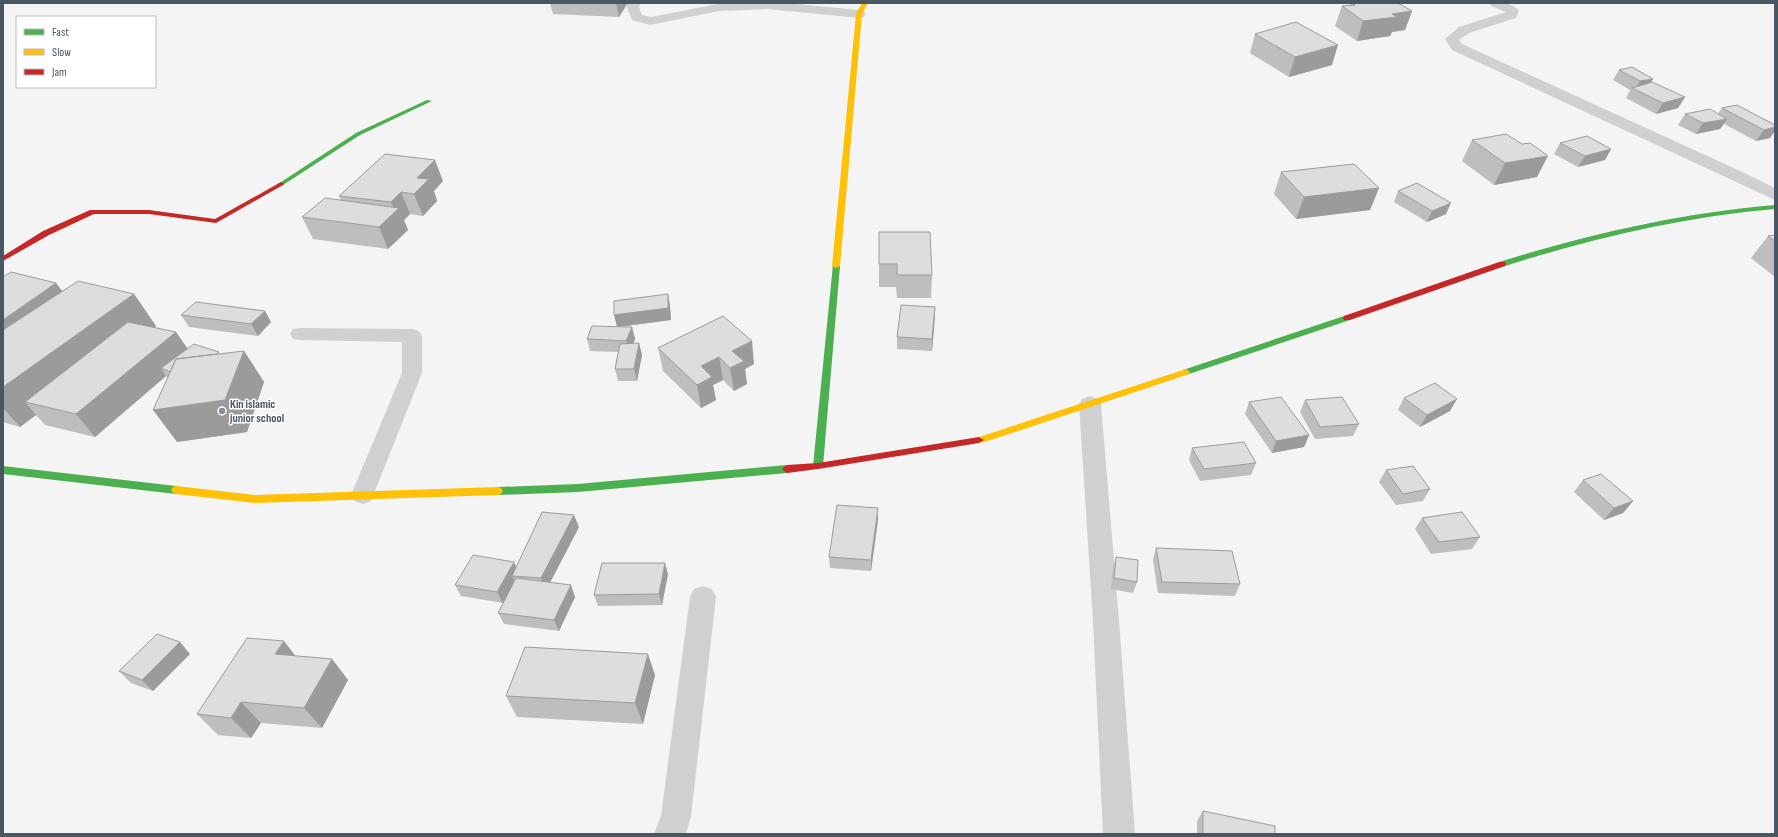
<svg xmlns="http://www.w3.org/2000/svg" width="1778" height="837" font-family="'Sofia Sans Condensed',sans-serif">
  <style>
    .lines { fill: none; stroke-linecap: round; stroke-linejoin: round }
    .lane { fill: #ced0d2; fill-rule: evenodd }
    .street { fill: #ced0d2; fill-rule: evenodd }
    .fast { fill: #4caf50; fill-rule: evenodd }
    .slow { fill: #ffc107; fill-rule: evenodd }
    .jam { fill: #c62828; fill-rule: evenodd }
    .wall { fill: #bebebf }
    .shaded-wall { fill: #9b9b9b }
    .building { fill: #ddddde; stroke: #9b9b9b }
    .poi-dot { fill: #868d94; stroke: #fff; stroke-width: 1.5 }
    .labels { text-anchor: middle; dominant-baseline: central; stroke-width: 3; stroke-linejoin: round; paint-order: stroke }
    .poi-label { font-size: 12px; font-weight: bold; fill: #4a5661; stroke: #fff; text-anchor: start }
  </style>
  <rect width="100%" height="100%" fill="#f4f4f4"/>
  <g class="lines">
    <path class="lane" d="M703,586L712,589L716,597L691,816L686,834H654L661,816L690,597L694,589Z"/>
    <path class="street" d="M628,3H640L639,7L642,15L651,17L723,3H786L859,10L864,11L865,14L864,17L859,18L768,9L719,11L650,25L632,20L627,7Z
      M1489,3C1499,3 1513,2 1519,11L1516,18L1469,33L1459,40L1462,44L1738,170L1775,188V200L1452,50L1445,39L1459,27L1506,12L1491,6Z
      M300,328L412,329L419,331L422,336V373L371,501L363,504L355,501L351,495L402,373V342L300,340L293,339L290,334L293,329Z
      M1090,396L1098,399L1101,404L1119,621L1135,834H1103L1093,621L1079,404L1082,399Z"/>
    <path class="fast" d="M427,100L432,101L360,135L283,185H279L278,184L356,133Z
      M1775,205V209C1682,217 1593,238 1505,266H1499L1498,264L1499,262C1590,234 1680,213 1775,205Z
      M833,264H836L840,266L823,466L821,468H815L813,466Z
      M1347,315L1350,316L1351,318L1350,320L1189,374H1183L1182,372L1183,370Z
      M787,465L790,467L792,469L790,471L787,473L578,492L498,495L495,494L493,491L495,488L498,487L578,484Z
      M3,466L176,486L179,487L181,490L179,493L176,494L3,474Z"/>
    <path class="slow" d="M862,3H868L862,14L840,266L836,268L832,266L856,14Z
      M1186,369L1190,372L1189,374L991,440L979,443L974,440L976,438Z
      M176,486L255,495L498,487L501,488L503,491L501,494L498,495L255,503L176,494L173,493L171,490L173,487Z"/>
    <path class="jam" d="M281,182L284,184L283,185L216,223L149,214H94L49,235L3,261V256L43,231L90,210H149L215,219Z
      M1499,262H1505L1506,264L1505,266L1350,320H1344L1343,318L1344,316Z
      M979,437L984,440L979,443L818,469L787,473L784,471L782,469L784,467L787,465L818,463Z"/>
  </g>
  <path class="wall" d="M550,3H627L628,4L619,17L553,14Z
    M1351,3L1412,11L1405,30L1392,32L1390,36L1357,41L1335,26L1342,6L1350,5Z
    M1255,34L1332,65L1289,77L1250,53Z
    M1619,70L1651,82L1685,97L1678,108L1656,114L1626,98L1630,90L1613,80Z
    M1722,108L1775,125L1770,138L1756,141L1724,124L1720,129L1696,134L1678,125L1685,114H1718Z
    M1472,140L1537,177L1494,185L1462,161Z
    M1560,143L1611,149L1605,160L1578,167L1554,154Z
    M1281,172L1379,188L1370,210L1296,219L1274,194Z
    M443,181L434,191L437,201L423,216L410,214L404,220L408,230L388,249L313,239L302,217L341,200L339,196Z
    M1398,191L1446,214L1427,222L1394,202Z
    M879,232L932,275L931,298H897L896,287H879Z
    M1775,235V277L1751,258L1768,236Z
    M3,277L56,283L62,291L134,294L156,326L153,327L176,332L187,349L220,354L244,351L264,382L247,432L177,442L168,378L166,376L95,437L45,425L36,415L20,427L3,422Z
    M668,294L670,306L671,320L618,327H632L635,339L633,344L639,343L642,355L637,381H618L615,369L618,352L590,351L587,339L617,327Z
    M935,307L932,351L897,349V337Z
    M181,315L271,322L258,336L189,327Z
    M723,316L754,364L745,369L747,384L734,391L723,380L713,385L716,400L701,408L663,371L658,348Z
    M1404,398L1450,411L1420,427L1398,410Z
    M1305,400L1359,424L1353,436L1315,439L1300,412Z
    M1249,402L1309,435L1304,447L1272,453L1245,414Z
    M1192,448L1256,463L1251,475L1200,481L1189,460Z
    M1386,470L1430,489L1423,501L1396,505L1379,482Z
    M1583,480L1633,501L1623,513L1604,520L1574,492Z
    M1422,518L1480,537L1472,549L1431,554L1415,529Z
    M878,520L871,571L830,568L829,557Z
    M579,527L550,583L575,597L559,631L504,624L498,613L503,603L461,596L455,585L516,567Z
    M1156,548L1240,584L1235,596L1158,593L1153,560Z
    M1116,557L1137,582L1133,593L1111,589L1113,568Z
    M668,574L662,605L598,606L594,595Z
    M190,654L153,691L131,683L119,671Z
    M295,656L332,659L348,680L322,728L261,723L251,738L218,735L197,714Z
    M655,675L643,724L517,717L506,696Z
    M1203,811L1275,834H1197V821Z"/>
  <path class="shaded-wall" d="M616,3H627L619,17Z
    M1412,11L1405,30L1392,32L1390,36L1357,41L1363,21L1392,14Z
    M1338,45L1332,65L1289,77L1295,57Z
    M1653,79L1647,89H1635L1640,81Z
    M1685,97L1678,108L1656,114L1663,103Z
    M1727,119L1720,129L1696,134L1703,123Z
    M1775,127V131L1770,138L1756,141L1764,130Z
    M1611,149L1605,160L1578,167L1585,156Z
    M1548,156L1537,177L1494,185L1505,163Z
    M435,160L443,181L434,191L437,201L423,216L414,194L417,178Z
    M1379,188L1370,210L1296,219L1304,197Z
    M401,192L410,214L404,220L408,230L388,249L379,227L395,211L391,202Z
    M1451,203L1446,214L1427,222L1432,211Z
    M56,283L73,306L3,356V320Z
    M134,294L156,326L47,407L25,402L36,415L20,427L3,408V387Z
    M668,294L670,306L671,320L617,327L614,315Z
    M935,307V318L932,351V339Z
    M265,311L271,322L258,336L251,324Z
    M632,327L635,339L629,352L626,341Z
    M176,332L192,355L161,368L166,376L95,437L76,414Z
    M752,341L754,364L745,369L747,384L734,391L730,368L732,351Z
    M639,343L642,355L637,381L634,369Z
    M244,351L264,382L247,432L177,442L153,410Z
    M719,357L723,380L713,385L716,400L701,408L697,385L701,366Z
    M1457,399L1450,411L1420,427L1427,415Z
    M1309,435L1304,447L1272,453L1276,441Z
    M1633,501L1623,513L1604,520L1614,508Z
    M878,508V520L871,571V560Z
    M574,515L579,527L546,590L541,578Z
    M514,562L519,574L512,576L515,582L503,603L497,592Z
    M665,563L668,574L662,605L659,594Z
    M571,585L575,597L559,631L554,620Z
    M284,641L301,663L275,654Z
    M180,642L190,654L153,691L142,680Z
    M648,654L655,675L643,724L635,703Z
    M332,659L348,680L322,728L304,708Z
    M241,702L261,723L251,738L231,718Z"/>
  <path class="building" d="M1351,3H1398L1412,11L1392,14L1397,17L1363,21L1342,6L1355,5Z
    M1296,22L1338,45L1295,57L1255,34Z
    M1632,67L1653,79L1640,81L1619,70Z
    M1652,82L1685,97L1663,103L1632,88Z
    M1737,105L1775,125V127L1764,130L1722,108Z
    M1710,109L1727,119L1703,123L1685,114Z
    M1506,134L1522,144L1530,143L1548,156L1505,163L1472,140Z
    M1587,136L1611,149L1585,156L1560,143Z
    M385,154L435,160L417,178L429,179L414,194L401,192L391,202L339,196Z
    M1354,164L1379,188L1304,197L1281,172Z
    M1417,183L1451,203L1432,211L1398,191Z
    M325,198L399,208L379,227L302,217Z
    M879,232H930L932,275H897V264H879Z
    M1775,235V241L1768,236Z
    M11,272L56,283L3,320V277Z
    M78,281L134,294L3,387V330Z
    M668,294V308L614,315V301Z
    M196,302L265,311L251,324L181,315Z
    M901,305L935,307L932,339L897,337Z
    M723,316L752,341L732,351L744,361L730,368L719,357L701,366L712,377L697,385L658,348Z
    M128,322L176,332L76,414L25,402Z
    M592,326L632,327L626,341L587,339Z
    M639,343L634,369H615L620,344Z
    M194,344L219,352L217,354L176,359L170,372L161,368Z
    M244,351L225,400L153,410L176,359Z
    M1435,383L1457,399L1427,415L1404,398Z
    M1281,397L1309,435L1276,441L1249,402Z
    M1342,397L1359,424L1320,427L1305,400Z
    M1244,442L1256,463L1204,469L1192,448Z
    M1413,466L1430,489L1403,494L1386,470Z
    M1601,474L1633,501L1614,508L1583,480Z
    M837,505L878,508L871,560L829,557Z
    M542,512L574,515L541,578L512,576Z
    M1462,512L1480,537L1439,542L1422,518Z
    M1156,548L1232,551L1240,584L1162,582Z
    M473,555L514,562L497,592L455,585Z
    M1116,557L1138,560L1137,582L1114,578Z
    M602,563H665L659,594L594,595Z
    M516,578L571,585L554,620L498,613Z
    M157,634L180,642L142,680L119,671Z
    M247,638L284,641L275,654L332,659L304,708L241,702L231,718L197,714Z
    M525,647L648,654L635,703L506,696Z
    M1203,811L1275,826V834H1203Z"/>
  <circle class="poi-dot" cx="222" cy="411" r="4"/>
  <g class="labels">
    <g class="poi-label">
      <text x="230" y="404">Kin islamic<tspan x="230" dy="14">junior school</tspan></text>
    </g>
  </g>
  <rect width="1778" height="837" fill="none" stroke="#4a5661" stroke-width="8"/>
  <rect x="16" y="16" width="140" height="72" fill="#ffffff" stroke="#b7bbc0"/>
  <rect x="24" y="29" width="20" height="6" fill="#4caf50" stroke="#b7bbc0"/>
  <text x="52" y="36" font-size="12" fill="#4a5661">Fast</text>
  <rect x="24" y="49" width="20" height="6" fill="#ffc107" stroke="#b7bbc0"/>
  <text x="52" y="56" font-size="12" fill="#4a5661">Slow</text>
  <rect x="24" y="69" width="20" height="6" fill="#c62828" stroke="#b7bbc0"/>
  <text x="52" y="76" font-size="12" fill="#4a5661">Jam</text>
</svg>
